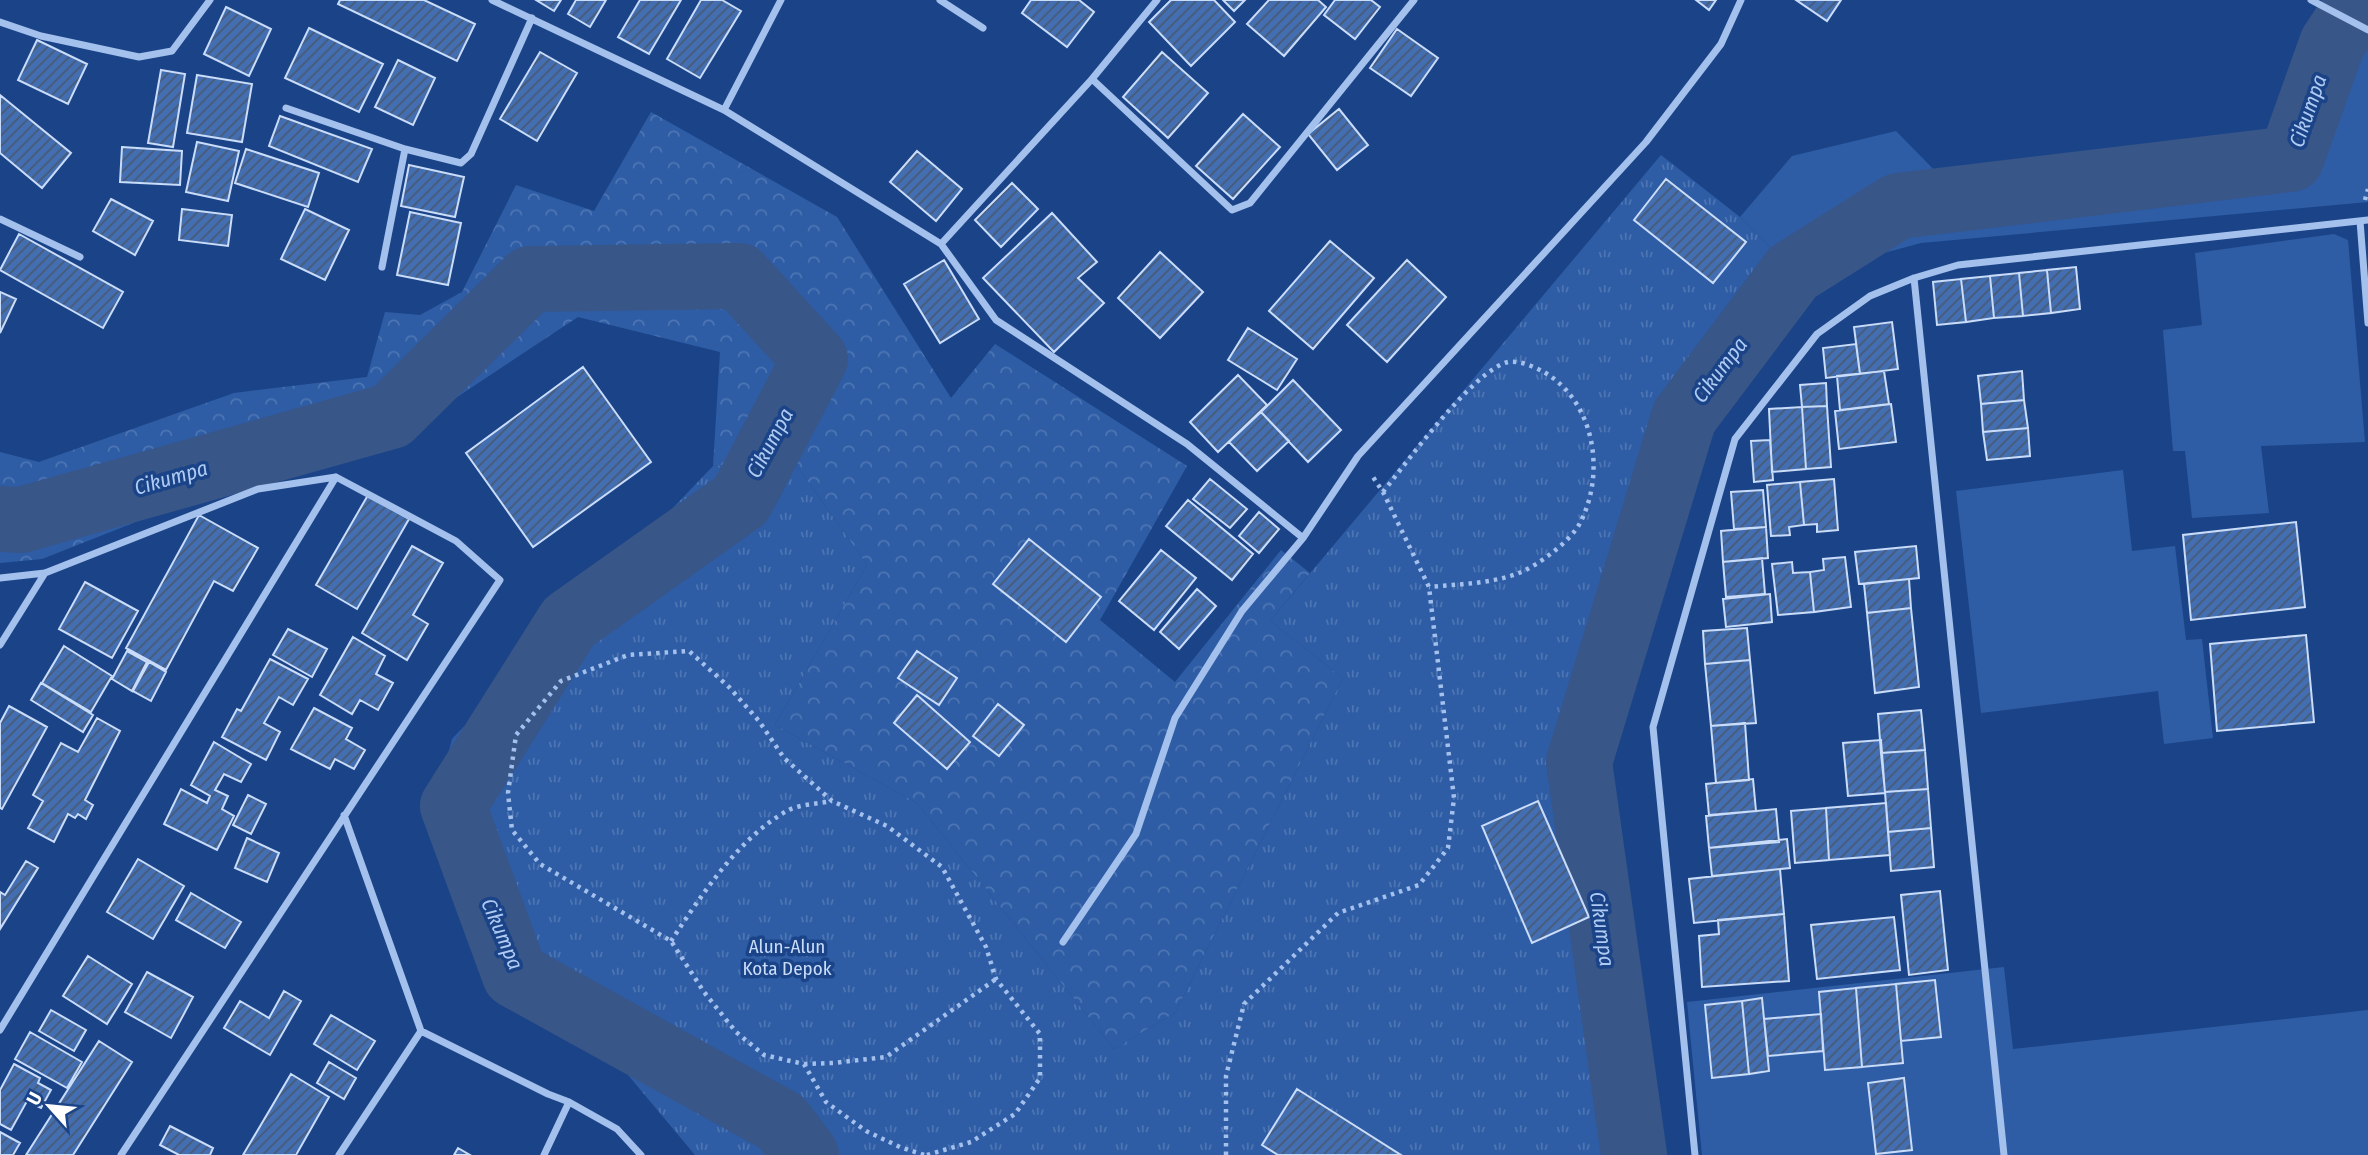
<svg xmlns="http://www.w3.org/2000/svg" width="2368" height="1155" font-family="'Fira Sans Condensed',sans-serif">
  <style>
    .green { fill: #2e5da6 }
    .forest { fill: url(#forest-crowns) }
    .park { fill: url(#park-tufts) }
    .lines { fill: none; stroke-linecap: round; stroke-linejoin: round }
    .river { stroke: #385688; stroke-width: 66 }
    .building { fill: url(#building-hatch); stroke: #c9dcf9; stroke-width: 2 }
    .path { stroke: #a4c0ec; stroke-width: 4.5; stroke-dasharray: 3.5 5; stroke-linecap: butt }
    .street { stroke: #a4c0ec; stroke-width: 7 }
    .labels { text-anchor: middle; dominant-baseline: central; stroke-width: 7; stroke-linejoin: round; paint-order: stroke }
    .park-label { font-size: 19px; fill: #c9dcf9; stroke: #1b4488 }
    .water-label { font-size: 21px; font-style: italic; fill: #afcbf4; stroke: #1b4488 }
  </style>
  <defs>
    <pattern id="forest-crowns" width="20" height="18" patternUnits="userSpaceOnUse" patternTransform="scale(1.75)"><rect width="20" height="18" fill="#2e5da6"/><path d="M2 6a3 3 0 1 1 6 0M12 15a3 3 0 1 1 6 0" fill="none" stroke="#4d75b3"/></pattern>
    <pattern id="park-tufts" width="24" height="20" patternUnits="userSpaceOnUse" patternTransform="scale(1.75)"><rect width="24" height="20" fill="#2e5da6"/><path d="M3 7l-1-3M5 7V3M7 7l1-3M15 17l-1-3M17 17v-4M19 17l1-3" fill="none" stroke="#4d75b3"/></pattern>
    <pattern id="building-hatch" width="6" height="6" patternUnits="userSpaceOnUse" patternTransform="scale(1.75)"><rect width="6" height="6" fill="#436eb1"/><path d="M-1 1l2-2M0 6l6-6M5 7l2-2" fill="none" stroke="#485a74"/></pattern>
  </defs>
  <rect width="100%" height="100%" fill="#1b4488"/>
  <path class="green" d="M2332,0H2368V202L1921,243L1799,276L1740,217L1792,156L1896,131L1947,183L2273,132L2295,52Z
    M2334,234L2348,240L2365,442L2261,446L2269,513L2192,518L2185,451H2173L2163,330L2202,325L2195,253Z
    M2123,470L2132,551L2175,546L2186,640L2202,639L2213,738L2164,744L2158,691L1981,713L1956,491Z
    M2004,967L2013,1049L2368,1010V1155H1702L1687,1002Z"/>
  <path class="forest" d="M651,112L837,217L951,398L995,344L1187,466L1100,620L1175,682L1281,550L1310,573L1270,621L1343,678L1175,1013L1114,1049L917,803L775,725L867,565L792,459L713,466L720,352L578,317L427,417L237,482L42,559L0,563V452L39,462L234,393L367,377L385,312L420,315L462,292L516,185L594,211Z"/>
  <path class="park" d="M1661,155L1740,217L1799,276L1689,421L1587,765L1605,1011L1633,1065L1645,1155H695L525,952L430,824L452,739L713,466L792,459L867,565L775,725L917,803L1114,1049L1175,1013L1343,678L1270,621Z"/>
  <g class="lines">
    <path class="river" d="M0,519L21,520L391,416L530,279L739,276L815,359L741,500L569,622L453,806L515,975L781,1122L806,1155
      M1634,1155L1579,762L1684,417L1793,272L1898,206L2291,159L2332,44L2361,0"/>
  </g>
  <path class="building" d="M340,0H424L475,24L457,61L338,4Z
    M536,0H561L554,11Z
    M576,0H606L590,27L568,14Z
    M640,0H681L649,54L618,37Z
    M701,0H722L741,11L700,78L667,59Z
    M1031,0H1079L1094,12L1067,47L1022,13Z
    M1171,0H1214L1235,22L1191,66L1149,22Z
    M1223,0H1245L1234,11Z
    M1269,0H1318L1326,7L1284,56L1247,24Z
    M1335,0H1371L1380,7L1355,39L1324,15Z
    M1696,0H1716L1709,10Z
    M1796,0H1841L1827,21Z
    M226,7L271,29L249,76L204,54Z
    M309,28L383,64L359,112L285,78Z
    M1397,29L1438,58L1411,96L1370,68Z
    M37,40L87,64L68,104L18,80Z
    M540,52L577,73L537,141L500,119Z
    M1162,52L1208,93L1168,138L1123,97Z
    M398,60L435,78L413,125L375,107Z
    M161,70L185,74L173,147L148,143Z
    M197,75L252,84L242,142L187,133Z
    M0,95L71,153L42,188L0,153Z
    M1339,109L1368,145L1337,170L1308,134Z
    M1243,114L1280,147L1233,199L1196,166Z
    M280,116L372,149L358,182L269,146Z
    M197,142L239,151L228,201L186,192Z
    M122,147L182,151L180,185L120,182Z
    M246,149L319,173L308,207L235,183Z
    M917,151L962,189L936,221L890,182Z
    M409,165L464,177L455,217L401,206Z
    M1666,179L1746,242L1713,283L1634,220Z
    M1012,183L1038,209L1001,247L975,220Z
    M111,199L153,221L135,255L93,231Z
    M182,209L232,215L228,246L179,240Z
    M305,209L349,230L325,280L281,259Z
    M410,212L461,223L448,285L397,275Z
    M1052,213L1097,262L1078,278L1104,303L1054,352L983,278Z
    M19,234L123,292L103,328L0,270Z
    M1330,241L1374,278L1313,349L1269,311Z
    M1160,252L1203,292L1160,338L1118,298Z
    M944,260L979,319L940,343L904,284Z
    M1407,260L1446,297L1387,362L1347,325Z
    M2076,267L2080,309L2051,313L2047,270Z
    M2047,270L2051,313L2023,316L2019,273Z
    M2019,273L2023,316L1994,318L1990,276Z
    M1990,276L1994,318L1966,322L1961,279Z
    M1961,279L1966,322L1937,325L1933,282Z
    M0,292L16,299L0,333Z
    M1892,322L1898,369L1860,374L1854,327Z
    M1248,328L1297,359L1277,390L1228,360Z
    M1856,344L1860,374L1826,378L1823,348Z
    M583,367L651,462L533,547L466,453Z
    M1884,371L1889,404L1840,410L1837,376Z
    M2022,371L2024,400L1981,404L1978,376Z
    M1238,375L1267,405L1218,452L1190,422Z
    M1293,380L1341,430L1308,462L1261,412Z
    M1826,383L1827,406L1802,407L1800,385Z
    M2024,400L2028,428L1983,432L1981,404Z
    M1891,404L1896,442L1839,449L1835,411Z
    M1827,406L1831,467L1806,469L1802,407Z
    M1802,407L1806,469L1772,472L1769,409Z
    M1261,412L1289,441L1257,471L1229,442Z
    M2028,428L2030,456L1987,460L1983,432Z
    M1770,440L1773,480L1754,482L1751,441Z
    M1210,479L1247,509L1230,528L1193,499Z
    M1834,479L1838,530L1817,532V524L1804,525L1800,482Z
    M1800,482L1804,525L1789,527L1790,535L1771,536L1767,485Z
    M1763,490L1766,527L1734,529L1731,492Z
    M368,495L409,519L357,609L316,585Z
    M1188,500L1253,554L1232,580L1166,526Z
    M1259,512L1279,529L1259,553L1239,536Z
    M199,515L258,548L233,591L214,581L166,670L126,648Z
    M2296,522L2305,607L2191,620L2183,535Z
    M1766,527L1768,558L1723,562L1721,531Z
    M1029,539L1101,597L1066,642L993,584Z
    M412,546L443,563L413,615L428,624L407,660L362,633Z
    M1916,546L1919,578L1859,584L1855,552Z
    M1161,550L1196,578L1154,630L1119,601Z
    M1845,557L1851,607L1814,612L1810,572L1824,570L1823,559Z
    M1762,558L1765,594L1726,597L1723,562Z
    M1792,562L1793,573L1810,572L1814,612L1778,615L1772,564Z
    M1909,579L1911,608L1867,613L1864,584Z
    M85,582L138,611L112,658L59,629Z
    M1197,589L1216,606L1179,649L1160,632Z
    M1770,594L1772,622L1726,627L1723,599Z
    M1911,608L1919,687L1875,693L1867,613Z
    M1747,628L1750,660L1705,664L1703,631Z
    M288,629L327,649L312,677L273,655Z
    M2306,635L2314,722L2217,731L2210,644Z
    M353,637L385,656L376,674L393,683L378,710L360,700L352,714L320,695Z
    M64,646L112,676L91,712L42,683Z
    M127,651L147,662L132,691L112,679Z
    M917,651L957,678L939,705L898,678Z
    M270,659L308,679L293,705L279,697L264,723L280,732L266,760L222,737L237,709L241,711Z
    M1750,660L1756,723L1711,726L1705,664Z
    M149,662L166,672L151,701L133,691Z
    M41,683L93,715L83,732L31,700Z
    M917,695L970,742L947,769L894,723Z
    M998,704L1024,725L999,756L973,736Z
    M9,706L47,727L2,809L0,808V723Z
    M314,708L352,728L346,739L365,750L354,769L335,759L330,769L291,749Z
    M1921,710L1925,750L1881,753L1878,714Z
    M97,718L120,731L85,800L93,805L86,819L78,814L75,818L68,814L54,842L28,828L43,801L33,795L61,743L78,752Z
    M1745,723L1749,780L1716,783L1711,726Z
    M1881,740L1885,793L1848,796L1843,743Z
    M214,742L251,764L241,782L224,774L215,790L228,796L222,809L234,816L217,850L164,824L181,789L207,803L210,796L191,785Z
    M1925,750L1928,789L1885,792L1881,753Z
    M1753,779L1756,811L1709,815L1706,784Z
    M1928,789L1931,828L1888,832L1885,792Z
    M248,795L266,804L251,834L233,825Z
    M1538,801L1589,917L1532,943L1482,826Z
    M1886,803L1890,855L1829,860L1826,808Z
    M1826,808L1829,860L1795,863L1791,811Z
    M1776,809L1779,842L1709,848L1706,816Z
    M1931,828L1934,867L1891,871L1888,832Z
    M247,838L279,853L267,882L235,868Z
    M1787,839L1790,868L1712,876L1709,848Z
    M138,859L184,886L153,939L107,912Z
    M26,861L38,868L0,929V892L5,895Z
    M1780,869L1784,914L1694,923L1689,879Z
    M1940,891L1948,970L1909,975L1901,895Z
    M191,893L241,922L225,948L176,920Z
    M1784,914L1789,981L1702,987L1699,936L1719,934L1718,920Z
    M1894,917L1900,970L1817,979L1811,925Z
    M88,956L132,984L107,1024L63,996Z
    M147,972L193,997L171,1038L125,1012Z
    M1935,980L1941,1037L1901,1041L1896,984Z
    M1896,984L1903,1063L1862,1067L1856,988Z
    M1856,988L1862,1067L1825,1070L1819,992Z
    M284,991L301,1001L270,1055L224,1028L240,1001L269,1018Z
    M1762,998L1769,1071L1749,1074L1742,1001Z
    M1742,1001L1749,1074L1712,1078L1705,1005Z
    M51,1010L86,1030L74,1051L39,1031Z
    M1821,1014L1823,1051L1768,1056L1764,1019Z
    M331,1015L375,1041L357,1070L314,1044Z
    M30,1032L82,1062L67,1088L15,1059Z
    M99,1041L132,1062L73,1155H26Z
    M329,1062L356,1078L344,1099L317,1083Z
    M14,1064L40,1078L38,1083L51,1090L41,1108L27,1101L11,1130L0,1124V1090Z
    M291,1074L329,1097L296,1155H243Z
    M1904,1078L1912,1150L1876,1154L1868,1083Z
    M1297,1089L1401,1155H1278L1262,1145Z
    M170,1126L213,1148L210,1155H179L160,1145Z
    M0,1132L20,1143L13,1155H0Z
    M458,1148L470,1155H454Z"/>
  <g class="lines">
    <path class="path" d="M2365,200L2368,189
      M1383,492C1407,462 1474,370 1508,362C1520,360 1534,367 1544,372C1595,402 1606,473 1580,523C1571,541 1537,566 1519,573C1491,584 1458,584 1429,587
      M671,941C701,896 737,840 785,812C797,804 818,804 832,801
      M804,1064L833,1063L886,1057L996,979
      M924,1155L900,1147L866,1131L826,1102L804,1064L764,1055L736,1032L704,992L671,941L540,864L512,830L508,793L516,735L561,681L628,655L689,651L729,687L759,721L784,758L832,801L887,826L942,867L986,947L996,979L1040,1034V1078L1015,1114L971,1142L927,1155
      M1226,1155V1076L1244,1004L1338,913L1419,885L1448,848L1454,798L1429,587L1383,492L1371,474"/>
    <path class="street" d="M492,0L724,110L941,244L996,320L1187,444L1303,538L1358,456L1646,142L1721,44L1741,0
      M940,0L983,28
      M2311,0L2368,30
      M0,22L41,36L139,57L172,51L210,0
      M1092,79L1232,210L1250,203L1414,0
      M286,108L405,149
      M724,110L781,0
      M0,219L80,257
      M2360,221L2368,323
      M941,244L1092,79L1157,0
      M382,267L405,149L461,163L471,154L532,18
      M1914,278L2004,1155
      M0,578L45,573L258,489L336,477L456,541L500,580L121,1155
      M0,645L45,573
      M344,815L421,1031L548,1094L569,1102L617,1129L641,1155
      M1063,942L1136,834L1175,718L1242,611L1303,538
      M0,1030L336,477
      M339,1155L421,1031
      M544,1155L569,1102
      M1695,1155L1653,727L1735,439L1817,334L1870,296L1914,278L1958,265L2368,220"/>
  </g>
  <g class="labels">
    <g class="park-label">
      <text x="787" y="946">Alun-Alun<tspan x="787" dy="22">Kota Depok</tspan></text>
    </g>
    <g class="water-label">
      <text transform="translate(2308 111) rotate(-71)">Cikumpa</text>
      <text transform="translate(1720 370) rotate(-53)">Cikumpa</text>
      <text transform="translate(770 443) rotate(-62)">Cikumpa</text>
      <text transform="translate(171 478) rotate(-16)">Cikumpa</text>
      <text transform="translate(1602 929) rotate(82)">Cikumpa</text>
      <text transform="translate(502 934) rotate(67)">Cikumpa</text>
    </g>
  </g>
  <g transform="translate(49 1106) rotate(297)" stroke="#1b4488" stroke-width="5" paint-order="stroke">
  <path d="M0-5L12 26L0 18L-12 26Z" fill="#ffffff"/>
  <text y="-10" font-size="19" font-weight="bold" text-anchor="middle" fill="#ffffff">U</text>
  </g>
</svg>
